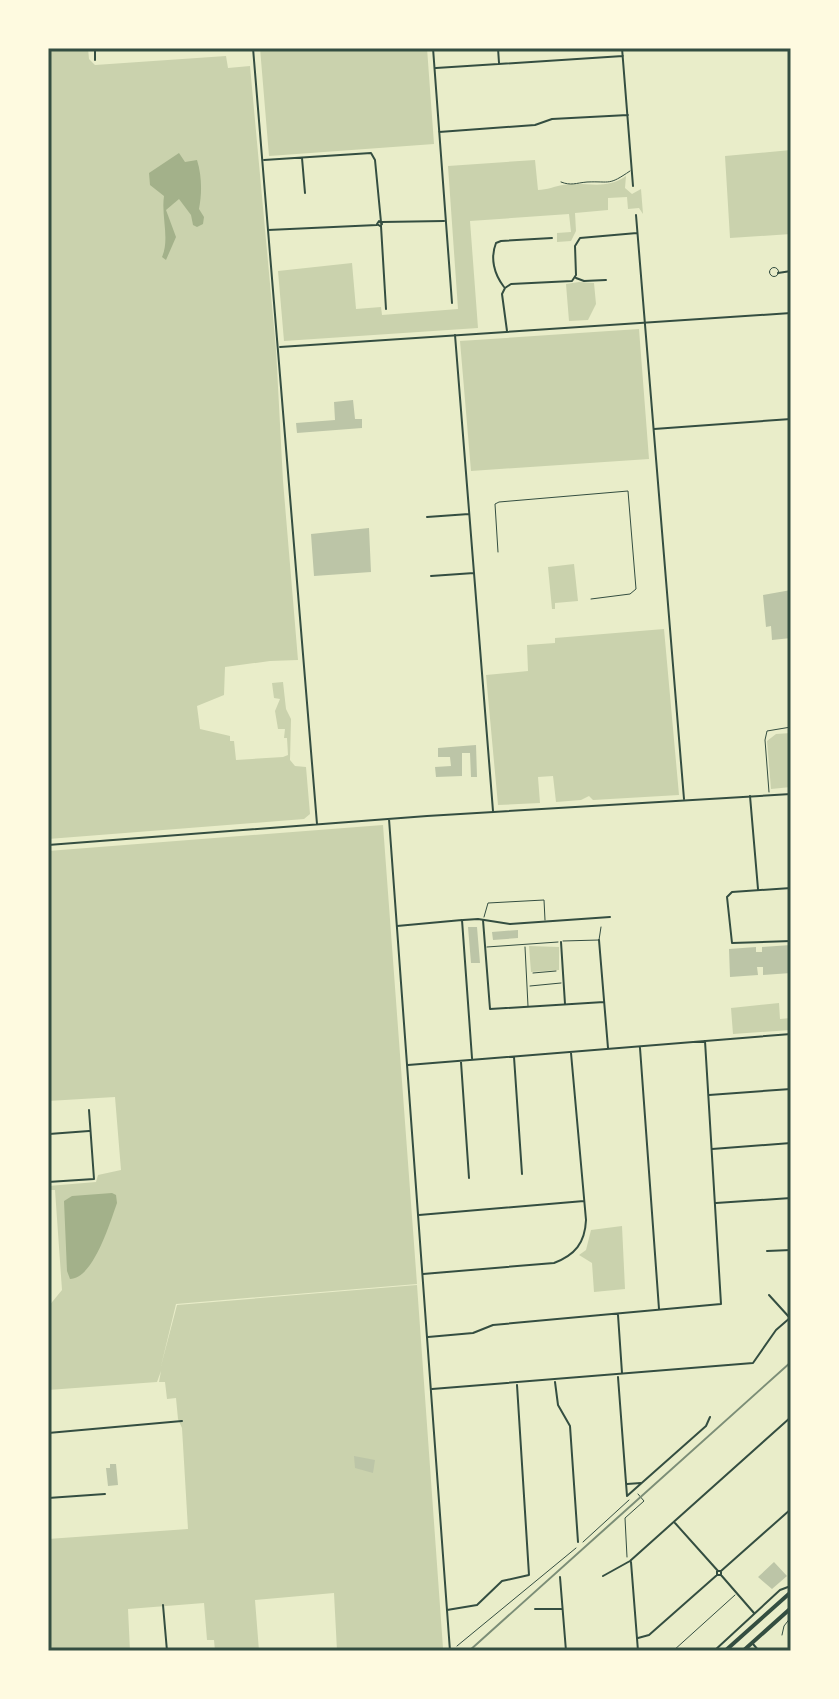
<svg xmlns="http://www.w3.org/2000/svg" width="839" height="1699" font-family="Roboto,sans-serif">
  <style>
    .green { fill: #cad2ad }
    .water { fill: #a3b18a }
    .building { fill: #bcc5a7 }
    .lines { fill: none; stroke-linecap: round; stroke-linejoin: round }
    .path { stroke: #344e41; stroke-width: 1 }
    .service { stroke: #344e41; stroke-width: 1 }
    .minor { stroke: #344e41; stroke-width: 2 }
    .tertiary { stroke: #344e41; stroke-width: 2 }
    .trunk { stroke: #344e41; stroke-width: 4 }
    .rail { stroke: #7c8e77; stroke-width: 2 }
    .neatline { fill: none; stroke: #344e41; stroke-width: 3 }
  </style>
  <rect width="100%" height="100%" fill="#e9edc9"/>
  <path class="green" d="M48,48H88L89,59L95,65L226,56L228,68L250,66L276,349L283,481L298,660L270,661L225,667L224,695L197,706L200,729L230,736V741H234L236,760L283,757L288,755L287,738H284L285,729H278L275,711L280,699L274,698L272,683L283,682L286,709L291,719L290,760L295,766L306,767L310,814L304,819L48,839Z
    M260,48H427L434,144L269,156Z
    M791,150V234L730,238L725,156Z
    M535,160L538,190C547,190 555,186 563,185C587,181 604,191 626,176L625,188L632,194L641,189L643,214L639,208L628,209L627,197L608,198V210L575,213L576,231L571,241L557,242V233L571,232L569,214L470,221L478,328L284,341L278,271L352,263L356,309L381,307L382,315L458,309L448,166Z
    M579,282L594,283L596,304L588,320L569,321L566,284Z
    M639,329L649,459L471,471L460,341Z
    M574,564L578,601L555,603V609H552L548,567Z
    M664,629L679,795L593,800L589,796L581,800L556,802L553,776L538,777L540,803L498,805L486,675L528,671L527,645L555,643V638Z
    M791,733V787L771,789L767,741L776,734Z
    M383,825L417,1284L176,1304L161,1366L177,1305L417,1285L443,1648L442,1651H337L334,1593L255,1600L259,1651H215L214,1640H207L204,1603L128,1609L130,1651H48V1539L188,1529L182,1428L178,1419L176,1398L167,1399L165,1382H159L161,1371L157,1382L48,1390V1307L62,1290L55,1190H48V1186L96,1182L98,1175L121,1170L115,1097L48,1101V851Z
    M529,946L559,947V970L531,972Z
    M779,1003L780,1019L791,1018V1030L733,1034L731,1008Z
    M622,1226L625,1289L594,1292L592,1263L579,1255L586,1250L591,1230Z"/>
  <path class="water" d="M179,153L185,162L197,160C202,176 202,193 199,209L204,217L203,224L197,227L193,225L191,215L179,199L166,210L176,237L166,260L162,257C170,239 161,216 164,196L150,185L149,173Z
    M112,1193L116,1195L117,1203C110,1223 93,1279 70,1279L67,1271L64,1201L72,1196Z"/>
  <path class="building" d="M353,400L355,419H362V428L297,433L296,423L335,420L334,402Z
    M369,528L371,572L314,576L311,534Z
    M791,590V638L772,640L771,626L766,627L763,595Z
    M476,745L477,777H471L470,753H462V776L436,777L435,767L451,766L450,757H438V748Z
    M468,927H477L480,963H471Z
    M518,930V938L493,940L492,932Z
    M791,945V973L763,975V967H757L758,975L730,977L729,949L756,947V952H762V947Z
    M354,1456L375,1460L373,1473L355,1468Z
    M110,1464H116L118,1485L108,1486L106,1468H110Z
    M774,1562L787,1576L772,1589L758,1577Z"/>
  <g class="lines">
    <path class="path" d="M533,973L556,971
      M583,1542L629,1500
      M627,1557L625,1518L644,1501L638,1494
      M457,1646L576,1548"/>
    <path class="service" d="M561,182C571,186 576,183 587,182C611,181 608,186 630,171
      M769.5 272a4.5 4.5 0 1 1 9 0a4.5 4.5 0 1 1-9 0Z
      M498,552L495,504L499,502L628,491L636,589L630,594L591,599
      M769,792L765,740L767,731L791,727
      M484,917L488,903L544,900L545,920
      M563,941L599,940L601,927
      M487,947L558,942
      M525,947L528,1006
      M530,986L561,983
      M782,1635L784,1626L791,1617
      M673,1651L735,1595"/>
    <path class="minor" d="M95,48V60
      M433,48L452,303
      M498,48L499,63
      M622,48L633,186
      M436,68L623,56
      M439,132L535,125L552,119L628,115
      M302,158L305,193
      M264,160L371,153L375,160L381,222
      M636,215L684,799
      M379,221L382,224L380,226L377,224Z
      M382,222L444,221
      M381,226L386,309
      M268,230L377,225
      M778,273L791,271
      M576,278L584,281L606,280
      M504,287C494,274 490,258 496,243L501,241L552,238
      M507,331L502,294L505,288L511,284L572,281L576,275L575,246L580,238L637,233
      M455,335L493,811
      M654,429L791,419
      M427,517L469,514
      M431,576L474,573
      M750,796L758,889
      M791,888L732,892L727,897L732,943L791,941
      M463,920L478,919L510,924L610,917
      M483,920L490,1009L604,1002
      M397,926L462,920L472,1058
      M599,940L608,1048
      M561,942L565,1004
      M640,1048L659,1309
      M514,1057L522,1174
      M461,1062L469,1178
      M408,1065L791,1034
      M709,1095L791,1089
      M49,1134L89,1131
      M712,1149L791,1143
      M48,1182L94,1179L89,1110
      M716,1203L791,1198
      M419,1215L584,1201
      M767,1251L791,1250
      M423,1274L554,1263C575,1255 585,1243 586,1220L571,1053
      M769,1295L789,1317
      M618,1315L622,1373
      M428,1337L473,1333L493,1325L721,1304L705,1041
      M618,1377L627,1496
      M555,1382L558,1405L570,1426L578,1542
      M432,1389L753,1363L776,1330L791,1317
      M48,1433L182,1421
      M627,1484L641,1483
      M627,1496L706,1426L710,1417
      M48,1498L105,1494
      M675,1523L718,1571
      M631,1562L638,1651
      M717,1571H721V1575H717Z
      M721,1571L791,1509
      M721,1575L754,1613
      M603,1576L630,1561L791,1417
      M560,1577L566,1651
      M789,1592L791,1582
      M163,1605L167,1651
      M535,1609H561
      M447,1610L477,1605L502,1581L529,1575L517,1385
      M638,1638L649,1635L717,1575
      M753,1644L759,1651
      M714,1651L780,1590L788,1587"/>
    <path class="tertiary" d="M253,48L317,824
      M280,347L791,313
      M389,819L450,1651
      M48,845L427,816L791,794"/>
    <path class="trunk" d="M725,1651L791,1592
      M743,1651L791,1608"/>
    <path class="rail" d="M469,1651L791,1362"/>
  </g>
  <rect width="839" height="1699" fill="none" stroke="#fefae0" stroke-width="100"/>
  <rect x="50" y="50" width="739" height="1599" class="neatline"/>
</svg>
